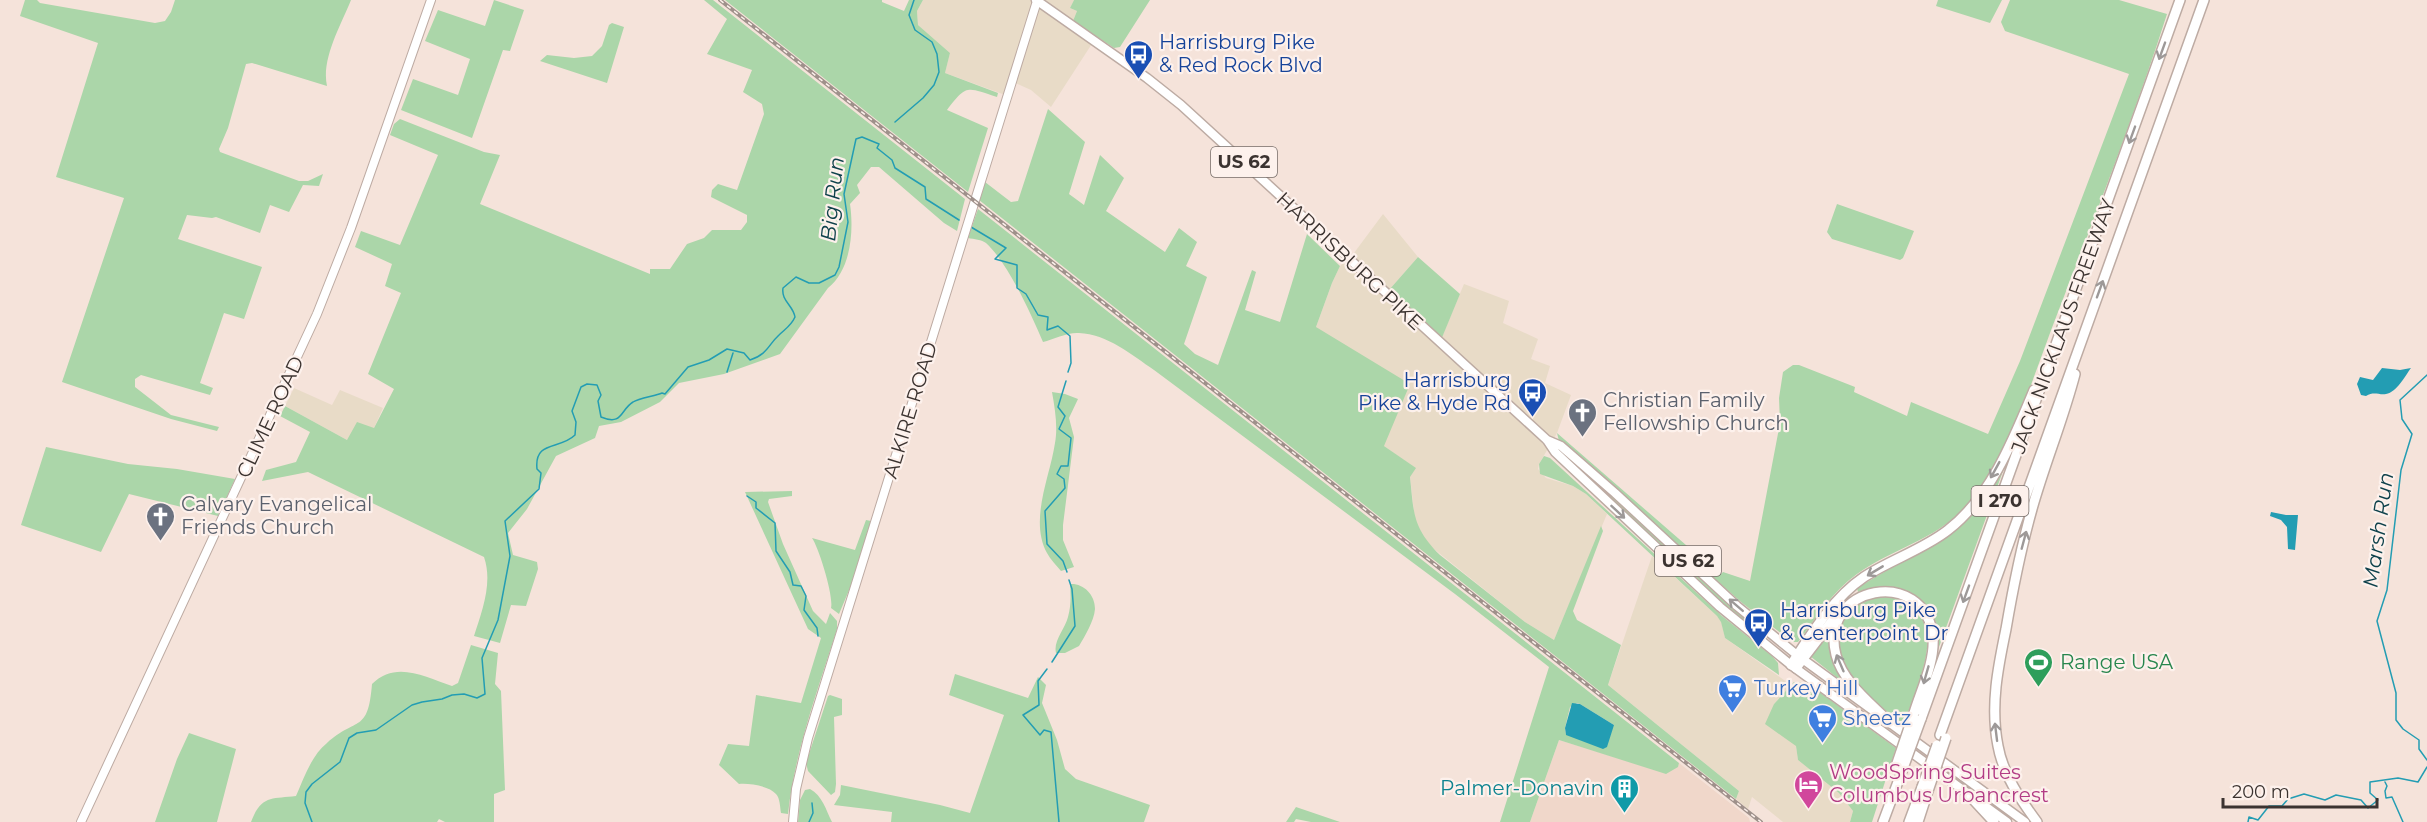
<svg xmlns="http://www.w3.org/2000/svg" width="2427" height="822" font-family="Montserrat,sans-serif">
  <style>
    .commercial { fill: #e8dbc7 }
    .built { fill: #f0d7ca }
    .green { fill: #abd6a9; fill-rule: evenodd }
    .water { fill: #239db3 }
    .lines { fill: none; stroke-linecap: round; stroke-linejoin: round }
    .stream { stroke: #239db3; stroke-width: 1.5 }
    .secondary-casing { stroke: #bdaba3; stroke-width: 10 }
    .primary-casing { stroke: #bdaba3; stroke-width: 11 }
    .highway-casing { stroke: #bdaba3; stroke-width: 12 }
    .secondary { stroke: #fff; stroke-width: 8 }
    .primary { stroke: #fff; stroke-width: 8 }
    .highway { stroke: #fff; stroke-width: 9 }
    .rail-casing { stroke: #9f918b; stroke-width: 4 }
    .rail { stroke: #fdf1ec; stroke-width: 1.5; stroke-dasharray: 4.5; stroke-linecap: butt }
    .highway-bridge-casing { stroke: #bdaba3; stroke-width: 12; stroke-linecap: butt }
    .highway-bridge { stroke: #fff; stroke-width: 9 }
    .oneway { stroke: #9d9998 }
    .labels { text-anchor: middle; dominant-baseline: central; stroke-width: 4.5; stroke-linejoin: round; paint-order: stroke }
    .shield { fill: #fdf1ec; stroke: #756c68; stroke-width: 1.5 }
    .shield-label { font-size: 18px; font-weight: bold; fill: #3b3330 }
    .transit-label { font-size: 20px; fill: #164399; stroke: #fdf1ec; text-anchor: start }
    .street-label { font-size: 20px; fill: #3b3330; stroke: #fdf1ec }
    .worship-label { font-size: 20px; fill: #5b616d; stroke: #fdf1ec; text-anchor: start }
    .leisure-label { font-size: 20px; fill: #27864d; stroke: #fdf1ec; text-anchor: start }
    .shop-label { font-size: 20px; fill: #366cbe; stroke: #fdf1ec; text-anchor: start }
    .hotel-label { font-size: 20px; fill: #b23c85; stroke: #fdf1ec; text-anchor: start }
    .culture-label { font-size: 20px; fill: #0d838f; stroke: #fdf1ec; text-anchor: end }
    .water-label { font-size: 21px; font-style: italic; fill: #0e414b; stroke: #fdf1ec }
  </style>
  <rect width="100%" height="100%" fill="#f5e3da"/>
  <path class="commercial" d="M923,0H1074L1070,8L1077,11L1073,21L1097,36L1051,107L1031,90L1013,82L1008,96L945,73L950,53L918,25L917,11Z
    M1383,214L1418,257L1389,290L1441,339L1464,284L1509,301L1503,323L1538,339L1531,359L1550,366L1545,383L1571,395L1557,433L1539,464L1538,469L1546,478L1573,486L1586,494L1607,514L1554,640L1525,622L1429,545L1415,522L1410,476L1415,468L1384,446L1316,327L1332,283L1340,266L1354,253Z
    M294,388L332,405L340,390L383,408L374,428L347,440L285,406Z
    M1652,556L1717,616L1721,621L1725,638L1791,685L1774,704L1796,746L1798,760L1839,793L1853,811L1850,822H1783L1752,797L1748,809L1736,799L1739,791L1608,685Z"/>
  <path class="built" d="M1559,740L1666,773L1678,766L1679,763L1749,818L1750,822H1530Z"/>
  <path class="green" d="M25,0H37L40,3L155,23L165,21L171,12L175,0H351C341,25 321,59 327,86L252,63L246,64L228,128L219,149L220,152L299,181H308L323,174L319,186L303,185L289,212L270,205L260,233L216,217L212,218L187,215L178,239L262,267L244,319L224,313L200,383L213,388L210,395L141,375L135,379V387L171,415L219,427L217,431L171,419L62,382L124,198L56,177L98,43L20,16Z
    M494,0L524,10L510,51L503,50L472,138L401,110L413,79L458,95L470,59L425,41L438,10L485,26Z
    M704,0H713L965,199L957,231L944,223L879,167H871L857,185L860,193L850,204C854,231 851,270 828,288L780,354L724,374L679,383L660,402L621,422L599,426L595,438L556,456L527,509L508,533L513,555L537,562L538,569L526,606L511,605L500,643L474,636C482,611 493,583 484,557L308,472L262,481L266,470L296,462L310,432L280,416L285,406L347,440L357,422L374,428L394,389L368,374L401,293L385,286L392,264L355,247L361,231L400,245L438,155L390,135L394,124L400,119L484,152L500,155L480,204L650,274V269H670L687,244L704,238L712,230H741L747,222V215L711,197L712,190L718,184L737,190L764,114L762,104L743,92L752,70L707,54L727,19Z
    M725,0H882V2L904,11L909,0H923L917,11L918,25L950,53L945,73L998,93L997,97C966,87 967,84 947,110L988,128L968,192Z
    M1074,0H1150L1120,47L1114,48L1073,21L1077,11L1070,8Z
    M1938,0H2002L1990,23L1936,6Z
    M2010,0H2119L2167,14C2135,114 2096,214 2058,312C2034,373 2012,451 1971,501C1940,539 1895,547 1857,574C1832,592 1816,618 1798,642H1792L1741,602L1559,441L1557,433L1709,565L1721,574L1723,572L1750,581L1780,423L1779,398L1783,372L1793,365H1799L1855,387L1854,392L1907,416L1911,402L1988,434L2020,361L2129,74L2005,31L2001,22Z
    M612,23L624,27L607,83L540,61L547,55L574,58L592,56L602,46L609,25Z
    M1048,109L1085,142L1069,194L1084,205L1100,155L1124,178L1106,211L1165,252L1179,228L1197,242L1186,266L1207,277L1184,344L1195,354L1218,365L1252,270L1256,272L1245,310L1280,322L1307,234L1340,266L1332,283L1316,327L1410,384L1384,446L1416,468L1410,477C1414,513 1412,527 1440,555L1525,622L1554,640L1601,526L1603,531L1573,611L1577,620L1621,645L1608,685L1739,791L1736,799L979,200L985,182L1011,202L1018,201Z
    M1837,204L1914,231L1903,258L1900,260L1832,239L1827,232Z
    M978,209L1679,763L1678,767L1666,774L1559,740L1530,822H1500L1549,667L1455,594L1154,370C1132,355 1107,334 1079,333C1068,332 1054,339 1043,342C1031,314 1008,263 986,243C982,240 974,239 968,238ZM1577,703L1580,704L1614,725L1566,735L1565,728L1570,707Z
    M1418,257L1460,294L1441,340L1389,290Z
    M1052,392L1065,394L1078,399L1069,418L1074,437L1063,525V540L1074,567L1061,571C1056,565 1050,559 1047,553C1029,520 1050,477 1055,443C1058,427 1055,409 1052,392Z
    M46,447L128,464L177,469L235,479L218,516L129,494L101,552L21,525Z
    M1544,456L1550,458L1722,616L1772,656L1778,663L1779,675L1725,638L1721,622L1717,616L1586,494L1573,486L1540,474L1539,464Z
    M1567,456L1616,498L1761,630L1759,633L1731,612L1565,458Z
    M2007,460L1935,658L1932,623C1907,600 1895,578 1858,592L1857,588L1945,536Z
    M792,491V496L769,499L768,502L783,544L813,611L826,624L830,613L837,621V629C818,690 795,750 788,814L781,813C780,807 780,798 776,794C769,786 749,783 739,784L719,765L728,744L749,746L756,695L801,703L821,638L808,629L745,492Z
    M866,520L871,521L855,576L839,614L831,608C834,597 819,548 812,538L855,550Z
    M1070,584C1083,583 1095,594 1095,609C1094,621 1085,636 1079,646L1065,653H1056C1053,641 1065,629 1068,617C1071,606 1071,596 1070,584Z
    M1876,596C1960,599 1920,679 1903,726C1876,701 1821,664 1843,620C1849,607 1862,600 1876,596Z
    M1832,625L1847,682L1845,684L1810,656Z
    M471,645L498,653L495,684L501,691L505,790L494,794V822H445L439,819L437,822H251C261,795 272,799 296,796C304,778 311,756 327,743C357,716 368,734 372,684C396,660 425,677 452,686L458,683Z
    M955,674L1028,698L1038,677L1046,685L1042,703L1057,740L1065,769L1076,779L1150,805L1144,822H891L892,812L834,805L840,795L841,785L940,805L970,813L1004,715L949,695Z
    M1794,682L1807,683L1896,748L1872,822H1850L1853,811L1839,793L1798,760L1796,746L1765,724L1774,704Z
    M830,695L842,699V715L834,717L836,784L835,792L831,795L808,771L806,763L828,696Z
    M189,733L236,749L217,822H155L177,759Z
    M810,789C822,795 826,810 832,822H798L800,800L805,790Z
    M1296,807L1340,822H1311L1296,819L1294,822H1286Z"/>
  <path class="water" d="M2382,368L2400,370L2411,368C2405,376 2397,392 2386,394C2378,395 2374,391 2366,396L2361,395L2357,384L2360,377L2373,380Z
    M2271,512L2286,515H2298L2295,550L2288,549L2287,527L2281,520L2270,516Z
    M1572,703L1580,704L1614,725L1607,747L1603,749L1566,735L1565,728Z"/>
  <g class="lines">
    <path class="stream" d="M895,122L923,98L934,85L939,72L937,54L932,42L915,30L909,15L914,0
      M971,227L1006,248L995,259L1017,265V288L1026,294L1038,315L1048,317L1047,330L1058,326L1070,336L1071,363L1068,372
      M727,372L733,353
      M2427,375L2400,400L2402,419L2412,434L2401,470L2387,590L2377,621L2396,693V720L2403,729L2419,740V749L2427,760
      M1066,381L1058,407L1065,416L1059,429L1071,438L1068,466H1061L1057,474L1064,479L1065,488L1045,511L1047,544L1063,561L1067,572
      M747,496L756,502V508L775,523L776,551L790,572L793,585L801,586L806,596L804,610L817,628L818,636
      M1052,662L1075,626L1072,589L1069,580
      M1047,669L1038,681L1039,705L1023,715L1040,735L1044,730L1051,732L1059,822
      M2385,782L2387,786L2385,791L2386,798L2392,797L2403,822
      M312,822L305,803L306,792L312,784L340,762L349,738L357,733L376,730L412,705L422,702L442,699L452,695L464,694L477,698L485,694L482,658L498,620L510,556L505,521L539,489L541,473L537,469C534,440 560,450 575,435L576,422L572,411L581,387L587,384L597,385L601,395L598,401L601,417C623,426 620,410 633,402C639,398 655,396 662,393L665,394L688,367L709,360L727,349L744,353L750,360C768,354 768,345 779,335C785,329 791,326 795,317C793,305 781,301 783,288L796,277L809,283H819L835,275L839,267L848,222L844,194L856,139L862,137L879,144L877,148L892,160L895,168L925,187L926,199L959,220
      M809,822L813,813L812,803
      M2248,822L2249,817L2258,820L2269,806H2282L2288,799L2304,794L2325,800L2336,795L2361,800L2368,808L2378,800L2370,793V782L2398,778L2418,782L2427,767"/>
    <defs>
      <path id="secondary" d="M81,822L317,314L351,228L431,0
        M793,822L796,789L808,738L1037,1"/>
      <path id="primary" d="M1036,0L1147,78L1181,105L1547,440L1555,452L1720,607L1791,665L2007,822
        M1547,440L1561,446L1615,493L1737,606L1797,655L1871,709
        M1886,720L2025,822"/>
      <path id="highway" d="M1791,665C1811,634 1833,598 1864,577C1890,560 1924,549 1948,530C1991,497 2014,438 2034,390
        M1796,668L1842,608
        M1921,719L2180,0
        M1890,723C1872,704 1843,683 1836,655C1818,585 1925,565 1933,637C1935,662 1921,690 1914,713
        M1940,735L2204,0
        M1968,794L1994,822
        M1883,822L1902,771
        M1909,822L1922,787
        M1918,822L1928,791
        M2037,822C2020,799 2003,774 1998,746C1990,706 1998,667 2006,629C2013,588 2021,548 2032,509C2045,463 2063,420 2075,374"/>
    </defs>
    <use href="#secondary" class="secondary-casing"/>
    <use href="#primary" class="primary-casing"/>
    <use href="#highway" class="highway-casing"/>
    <use href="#secondary" class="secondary"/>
    <use href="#primary" class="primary"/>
    <use href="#highway" class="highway"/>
    <defs>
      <path id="rail" d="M720,0L1761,822"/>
    </defs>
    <use href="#rail" class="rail-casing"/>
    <use href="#rail" class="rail"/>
    <defs>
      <path id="highway-bridge" d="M1896,766L1914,713
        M1902,771L1921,719
        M1922,787L1937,745
        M1928,791L1946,738"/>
    </defs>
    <use href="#highway-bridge" class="highway-bridge-casing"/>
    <use href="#highway-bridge" class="highway-bridge"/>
  </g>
  <defs><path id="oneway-shaft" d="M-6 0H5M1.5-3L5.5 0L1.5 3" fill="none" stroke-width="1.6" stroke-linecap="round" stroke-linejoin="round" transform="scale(1.5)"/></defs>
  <g class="oneway">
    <use href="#oneway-shaft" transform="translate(2162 51) rotate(110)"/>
    <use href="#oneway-shaft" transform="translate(2132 135) rotate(110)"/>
    <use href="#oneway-shaft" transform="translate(2100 289) rotate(-70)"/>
    <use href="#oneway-shaft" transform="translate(1995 470) rotate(119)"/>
    <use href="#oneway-shaft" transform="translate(1618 512) rotate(43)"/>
    <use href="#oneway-shaft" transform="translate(2024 540) rotate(-75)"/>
    <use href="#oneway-shaft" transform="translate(1875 571) rotate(149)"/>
    <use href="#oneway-shaft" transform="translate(1966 594) rotate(110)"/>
    <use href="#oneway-shaft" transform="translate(1736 605) rotate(-139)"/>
    <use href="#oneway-shaft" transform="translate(1840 663) rotate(-113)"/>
    <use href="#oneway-shaft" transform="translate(1926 675) rotate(106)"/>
    <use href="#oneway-shaft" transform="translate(1996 732) rotate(-97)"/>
  </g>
  <defs>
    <symbol id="bus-pin" viewBox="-11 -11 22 30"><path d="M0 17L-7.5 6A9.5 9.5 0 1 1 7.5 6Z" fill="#1a4fb4" stroke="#fdf1ec"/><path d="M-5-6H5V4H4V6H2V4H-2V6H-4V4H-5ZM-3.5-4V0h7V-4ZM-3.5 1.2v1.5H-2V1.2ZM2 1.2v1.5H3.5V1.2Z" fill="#fff"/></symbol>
    <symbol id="church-pin" viewBox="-11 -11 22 30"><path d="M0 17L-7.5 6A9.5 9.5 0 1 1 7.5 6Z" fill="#6b7280" stroke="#fdf1ec"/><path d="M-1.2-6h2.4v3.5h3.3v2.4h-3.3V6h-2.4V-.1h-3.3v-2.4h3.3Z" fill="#fff"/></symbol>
    <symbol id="stadium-pin" viewBox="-11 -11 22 30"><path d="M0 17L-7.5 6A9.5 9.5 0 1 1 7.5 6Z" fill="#2e9e5b" stroke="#fdf1ec"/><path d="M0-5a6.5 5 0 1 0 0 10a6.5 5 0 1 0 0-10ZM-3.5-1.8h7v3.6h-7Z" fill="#fff"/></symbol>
    <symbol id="supermarket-pin" viewBox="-11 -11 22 30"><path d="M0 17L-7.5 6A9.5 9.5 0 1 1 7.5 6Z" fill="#3f7fe0" stroke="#fdf1ec"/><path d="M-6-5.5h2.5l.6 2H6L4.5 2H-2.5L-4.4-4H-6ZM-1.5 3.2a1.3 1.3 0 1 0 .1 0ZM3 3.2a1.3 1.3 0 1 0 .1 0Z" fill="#fff"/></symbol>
    <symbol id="hotel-pin" viewBox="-11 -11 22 30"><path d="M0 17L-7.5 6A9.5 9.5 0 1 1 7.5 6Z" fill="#d1479c" stroke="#fdf1ec"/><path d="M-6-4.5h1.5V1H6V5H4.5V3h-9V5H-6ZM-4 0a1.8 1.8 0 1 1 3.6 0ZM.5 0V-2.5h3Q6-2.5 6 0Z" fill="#fff"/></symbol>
    <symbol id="building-pin" viewBox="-11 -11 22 30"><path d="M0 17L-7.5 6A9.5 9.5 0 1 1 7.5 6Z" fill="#0f9aa8" stroke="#fdf1ec"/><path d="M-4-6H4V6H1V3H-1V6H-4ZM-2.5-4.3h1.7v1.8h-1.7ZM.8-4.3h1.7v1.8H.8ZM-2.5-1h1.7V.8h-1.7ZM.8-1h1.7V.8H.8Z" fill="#fff"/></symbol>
  </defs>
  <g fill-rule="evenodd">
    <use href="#bus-pin" x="1122" y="38" width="33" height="45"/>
    <use href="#bus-pin" x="1516" y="376" width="33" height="45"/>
    <use href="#church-pin" x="1566" y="396" width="33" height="45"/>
    <use href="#church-pin" x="144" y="500" width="33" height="45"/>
    <use href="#bus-pin" x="1742" y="606" width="33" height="45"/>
    <use href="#stadium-pin" x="2022" y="646" width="33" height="45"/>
    <use href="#supermarket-pin" x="1716" y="672" width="33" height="45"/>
    <use href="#supermarket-pin" x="1806" y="702" width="33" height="45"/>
    <use href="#hotel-pin" x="1792" y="768" width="33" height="45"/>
    <use href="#building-pin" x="1608" y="772" width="33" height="45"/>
  </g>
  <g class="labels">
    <g class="shield">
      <rect x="1211" y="147" width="66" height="30" rx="4.5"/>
      <rect x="1971.5" y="486" width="57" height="30" rx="4.5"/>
      <rect x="1655" y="546" width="66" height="30" rx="4.5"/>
    </g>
    <g class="shield-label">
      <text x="1244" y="162">US 62</text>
      <text x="2000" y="501">I 270</text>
      <text x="1688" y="561">US 62</text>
    </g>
    <g class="transit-label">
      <text x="1159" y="42">Harrisburg Pike<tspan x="1159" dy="23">&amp; Red Rock Blvd</tspan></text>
      <text x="1511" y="380" text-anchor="end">Harrisburg<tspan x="1511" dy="23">Pike &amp; Hyde Rd</tspan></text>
      <text x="1780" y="610">Harrisburg Pike<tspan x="1780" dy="23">&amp; Centerpoint Dr</tspan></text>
    </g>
    <g class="street-label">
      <text transform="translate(1350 261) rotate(43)">HARRISBURG PIKE</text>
      <text transform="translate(2063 326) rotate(-70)">JACK NICKLAUS FREEWAY</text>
      <text transform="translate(910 410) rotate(-73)">ALKIRE ROAD</text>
      <text transform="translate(270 417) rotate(-65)">CLIME ROAD</text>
    </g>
    <g class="worship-label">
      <text x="1603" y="400">Christian Family<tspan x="1603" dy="23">Fellowship Church</tspan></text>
      <text x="181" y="504">Calvary Evangelical<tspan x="181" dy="23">Friends Church</tspan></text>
    </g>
    <g class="leisure-label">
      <text x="2060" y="662">Range USA</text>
    </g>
    <g class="shop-label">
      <text x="1754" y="688">Turkey Hill</text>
      <text x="1843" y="718">Sheetz</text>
    </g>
    <g class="hotel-label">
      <text x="1829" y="772">WoodSpring Suites<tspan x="1829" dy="23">Columbus Urbancrest</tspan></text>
    </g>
    <g class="culture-label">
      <text x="1604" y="788">Palmer-Donavin</text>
    </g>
    <g class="water-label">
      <text transform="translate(832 199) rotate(-84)">Big Run</text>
      <text transform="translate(2378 530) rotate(-82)">Marsh Run</text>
    </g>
  </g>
  <path d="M2223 798v9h154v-9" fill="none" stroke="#3b3330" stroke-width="3"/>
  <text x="2232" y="798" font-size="18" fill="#3b3330" stroke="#fdf1ec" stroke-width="4.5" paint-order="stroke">200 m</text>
</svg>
